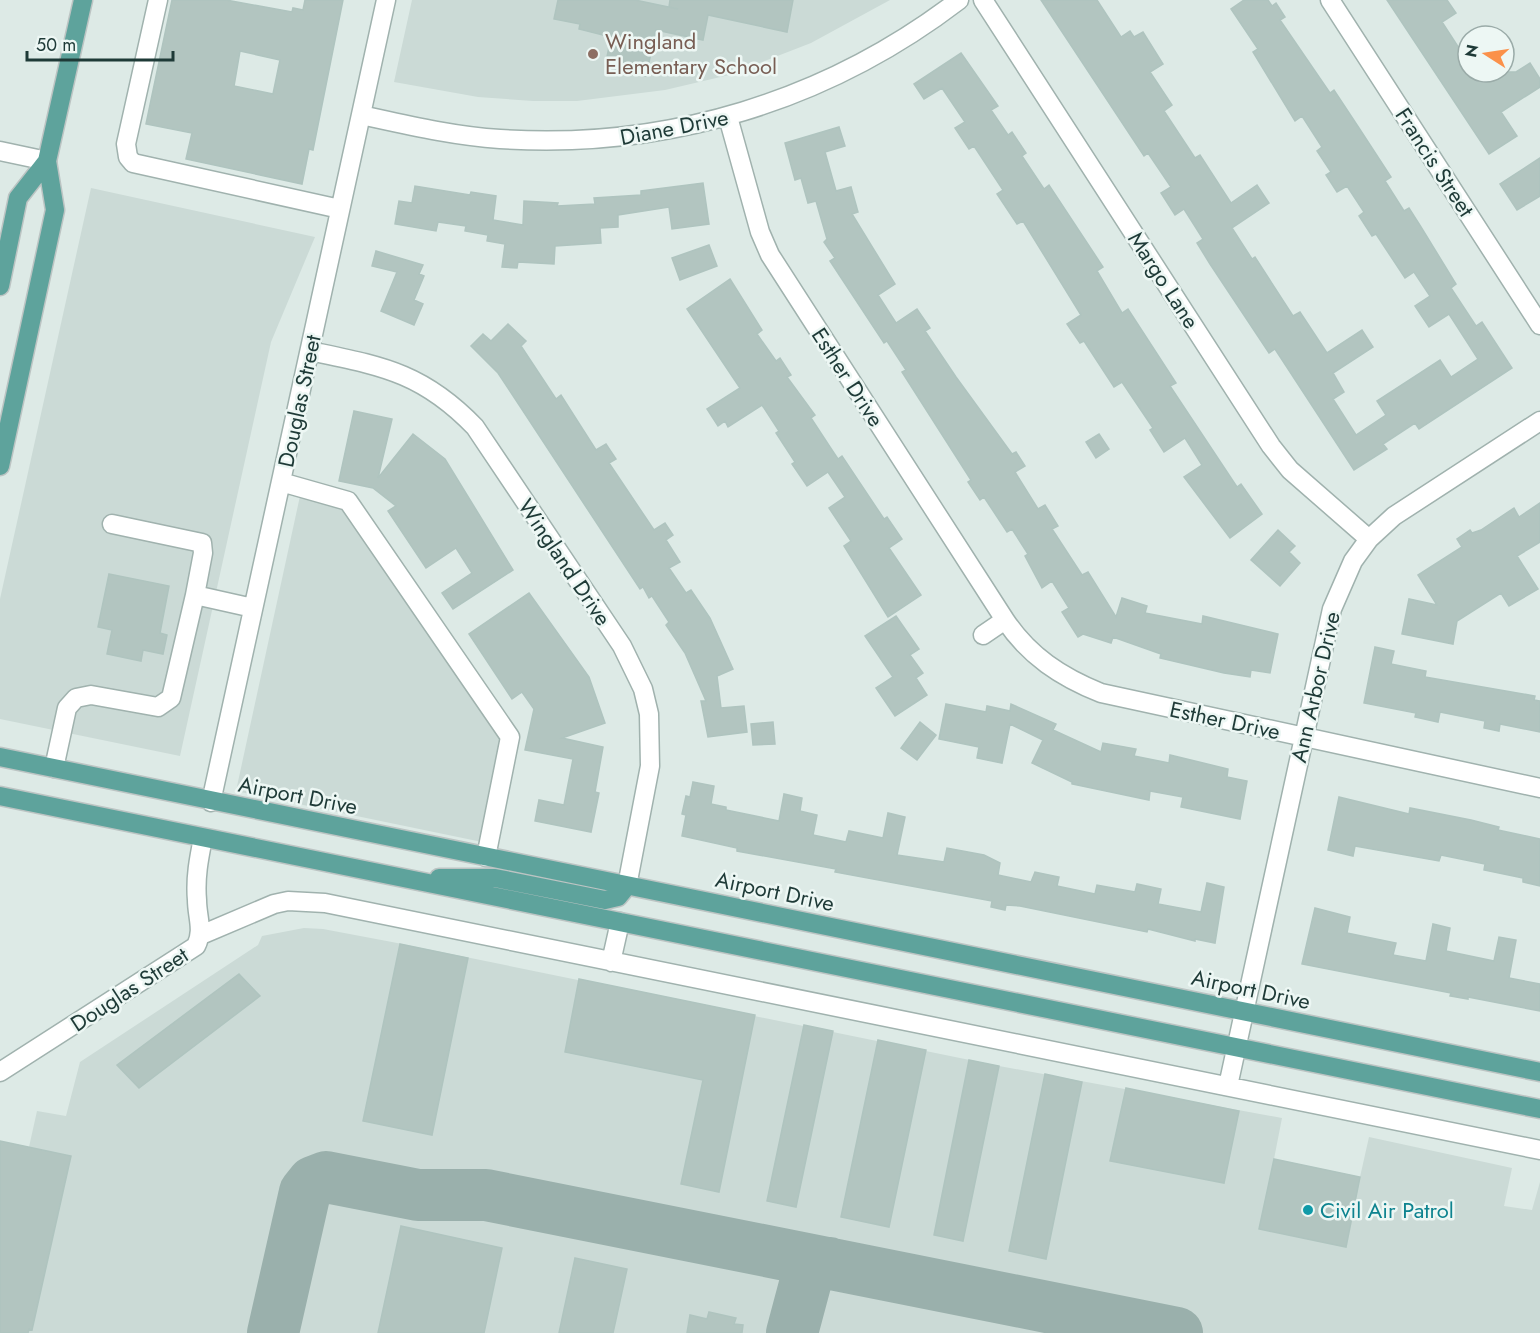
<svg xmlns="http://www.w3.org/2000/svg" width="1540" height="1333" font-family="Jost,sans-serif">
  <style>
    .built { fill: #cbdad6 }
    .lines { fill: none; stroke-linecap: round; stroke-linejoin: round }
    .taxiway { stroke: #9ab0ac; stroke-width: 52 }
    .building { fill: #b2c5c0; stroke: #afc4bf; stroke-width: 1.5; fill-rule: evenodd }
    .minor-casing { stroke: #a0b2ae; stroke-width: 21 }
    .major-casing { stroke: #bcc4c3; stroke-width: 21 }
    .minor { stroke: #fff; stroke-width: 18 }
    .major { stroke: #5ea39c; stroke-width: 18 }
    .education-dot { fill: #8d6e63; stroke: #edf7f4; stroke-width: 2 }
    .culture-dot { fill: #0f9aa8; stroke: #edf7f4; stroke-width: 2 }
    .labels { text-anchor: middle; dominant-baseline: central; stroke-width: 5; stroke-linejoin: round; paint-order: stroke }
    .education-label { font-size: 22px; fill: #785e54; stroke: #edf7f4; text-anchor: start }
    .street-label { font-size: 22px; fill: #1e3a37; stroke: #edf7f4 }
    .culture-label { font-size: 22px; fill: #0d838f; stroke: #edf7f4; text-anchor: start }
  </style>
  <rect width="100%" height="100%" fill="#ddeae6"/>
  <path class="built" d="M412,0H890L811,43L729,75L665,90L577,101H533L478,97L394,82Z
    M91,188L315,237L271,342L180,756L0,719V599Z
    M300,496L349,507L503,735L482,842L236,791Z
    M304,928L323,929L392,942L999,1066L1282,1118L1274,1159L1360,1177L1369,1137L1512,1168L1504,1206L1532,1210L1540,1182V1333H0V1141L29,1147L37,1111L66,1116L80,1062L258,945L262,936Z"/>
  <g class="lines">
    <path class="taxiway" d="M273,1333L305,1192L313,1182L326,1177L418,1195H486L1177,1333
      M792,1333L808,1273L814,1268L829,1263"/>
  </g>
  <path class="building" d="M172,0H226L292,12L293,8L303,10L305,0H343L313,150L309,149L302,184L186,159L192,133L146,124ZM240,51L280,60L273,94L234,86Z
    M558,0H635L678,9L669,7L670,0H793L787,32L708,15L703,40L656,30L646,76L605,67L611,37L579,29L580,24L554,19Z
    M1041,0H1097L1121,37L1130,31L1134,37L1143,32L1163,64L1150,72L1172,105L1164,111L1195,158L1200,155L1231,203L1257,185L1269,203L1232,228L1252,259L1255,257L1293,316L1300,312L1327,353L1362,330L1373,347L1333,373L1344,392L1333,399L1356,435L1386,415L1377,401L1440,360L1451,377L1478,359L1449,314L1429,327L1415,306L1430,296L1414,272L1405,278L1376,234L1372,236L1359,216L1364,212L1347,186L1337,192L1326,175L1331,172L1317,151L1322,147L1302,116L1295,121L1253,52L1258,49L1231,9L1244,0H1268L1272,6L1276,3L1285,17L1280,20L1330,93L1334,90L1359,128L1391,177L1385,181L1404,211L1409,208L1421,227L1456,284L1451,288L1476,326L1482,322L1512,368L1419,429L1415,423L1383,444L1387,449L1354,470L1275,349L1269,353L1210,264L1197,243L1203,239L1184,209L1175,215L1161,193L1171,187L1148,153L1144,156Z
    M1387,0H1447L1456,13L1442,22L1468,62V72H1516L1530,63L1540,79V87L1501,112L1517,136L1489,154Z
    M961,53L998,106L991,110L1008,135L1012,132L1026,153L1022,156L1044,189L1049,185L1103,267L1097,271L1122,313L1128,309L1176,383L1170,386L1237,487L1241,484L1262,514L1230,538L1184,477L1202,465L1185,438L1164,452L1150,430L1153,428L1122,382L1114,387L1084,341L1080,343L1067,324L1081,315L1023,221L1017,224L997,194L1003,190L974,146L969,149L955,128L965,122L942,88L924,99L914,84Z
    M839,127L845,146L825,152L836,191L851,187L858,212L852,214L895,284L878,295L896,323L917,309L930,328L925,331L956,377L1012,454L1016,452L1025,466L1015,472L1038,509L1045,505L1058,526L1052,529L1082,575L1088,572L1116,617L1122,598L1147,606L1145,613L1202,624L1203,616L1278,634L1270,673L1251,670L1250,677L1224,673L1160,658L1161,654L1113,637L1111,643L1083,634L1078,637L1062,612L1069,608L1052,581L1042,588L1025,556L1028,554L1012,529L1007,532L984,497L980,500L968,482L971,480L902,372L906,370L887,341L884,343L830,261L835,258L824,242L827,239L816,201L808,203L801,178L795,180L785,143Z
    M1540,158V196L1517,210L1500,184Z
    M703,183L709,224L672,229L669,207L618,215V227L600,228L601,243L555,246L554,264L518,262L517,268L502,267L505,244L487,241L488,235L465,231L466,226L438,222L436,231L395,224L399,201L412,203L415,186L470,195L471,192L496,196L493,220L523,225L524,201L558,203L557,206L595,204L594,198L641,195V191Z
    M709,245L717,266L680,280L672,258Z
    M376,251L423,265L419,274L424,276L414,300L423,304L414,325L381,311L397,272L372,266Z
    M730,279L762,330L757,334L776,361L780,358L791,375L787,377L815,415L811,418L830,447L838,459L842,456L884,519L887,517L902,539L889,548L921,595L888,617L844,546L851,541L829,508L845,497L828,472L807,486L792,464L795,462L776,433L779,431L762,405L728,427L725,421L718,426L707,409L740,388L687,309Z
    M508,324L526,341L521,346L556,399L561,395L596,450L606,444L616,459L609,463L654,530L665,523L673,535L666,540L680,562L669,568L686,593L691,590L710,618L733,669L717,676L721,708L744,706L747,732L708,737L701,701H706L685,653L666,625L669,622L652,596L649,598L643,587L640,589L498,373L471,346L483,334L491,341Z
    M354,411L392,419L378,478L413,434L445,459L513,570L453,609L442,593L472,573L456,548L426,568L388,511L396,506L373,488L339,481Z
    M1099,434L1109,449L1096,458L1086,442Z
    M1540,503V542L1517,556L1538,589L1509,606L1501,593L1457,621L1453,644L1402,634L1409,599L1437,605L1418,575L1462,547L1457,539L1470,530L1472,533L1481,530L1514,508L1519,517Z
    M1278,530L1295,546L1289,552L1300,563L1280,586L1251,560Z
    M109,574L169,586L160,633L167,635L163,654L143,650L141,661L107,654L112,630L98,627Z
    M529,593L589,677L605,723L562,738L603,747L595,792L599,793L591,832L535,821L539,800L564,805L573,759L525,750L534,709L522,692L512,699L469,634Z
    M896,616L919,649L910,655L923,673L916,678L927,695L895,716L876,688L893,677L865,636Z
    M1375,647L1394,651L1391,664L1426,671L1425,677L1535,696L1534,700L1540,701V732L1500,724L1499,731L1484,728L1485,721L1440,712L1438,722L1415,717L1416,713L1364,703Z
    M946,704L986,712L987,706L1010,711L1011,704L1056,724L1053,730L1101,752L1103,743L1136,749L1134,756L1169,763L1170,755L1228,769L1227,777L1247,781L1240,819L1181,807L1183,797L1150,791L1149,800L1072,784V782L1032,763L1043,740L1010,724L1002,763L977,758L979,747L939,739Z
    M773,722L775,744L753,745L751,724Z
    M920,722L936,735L917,760L901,748Z
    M693,782L714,786L711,804L726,807V810L779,821L784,794L802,798L800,811L817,815L813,835L846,842L849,831L883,838L888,813L905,817L897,855L944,862L947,848L984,855L1000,863L998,875L1031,882L1035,872L1059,877L1057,886L1095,894L1097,885L1135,892L1137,884L1161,889L1158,904L1201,912L1207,883L1224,887L1215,943L1195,939V941L1148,929L1147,932L1020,906L1006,905L1005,910L991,907L992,901L835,872L836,869L737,851V848L682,836L686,815L682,814L686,796L690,797Z
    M1339,797L1409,814L1410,808L1471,820L1499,827L1498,830L1540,839V886L1523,882V878L1484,870L1485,864L1441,855L1439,861L1355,846L1353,856L1328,850Z
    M1315,908L1350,917L1347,933L1396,943L1393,955L1426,961L1433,924L1450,928L1446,951L1494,961L1499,937L1516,940L1509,978L1540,984V1011L1468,997V999L1450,996L1451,993L1302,964Z
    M400,944L468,958L432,1135L363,1121Z
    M239,974L260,996L139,1088L117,1065Z
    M579,979L755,1015L719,1192L681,1184L703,1080L565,1052Z
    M804,1025L833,1031L796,1207L767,1201Z
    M878,1040L926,1050L889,1227L841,1217Z
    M969,1060L999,1066L963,1241L934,1235Z
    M1045,1074L1082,1082L1046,1259L1009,1251Z
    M1126,1088L1239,1111L1224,1183L1110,1161Z
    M0,1141L71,1156L32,1330L29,1329L28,1333H0Z
    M1274,1159L1360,1177L1346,1247L1259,1229Z
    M401,1226L502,1248L484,1333H378Z
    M575,1258L627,1269L613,1333H559Z
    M709,1312L736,1318L734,1324L743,1325L742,1333H687L690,1315L707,1319Z"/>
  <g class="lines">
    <defs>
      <path id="minor" d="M158,0L126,144L128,157L133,163L340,209
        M983,0L1271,446L1290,470L1369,539
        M1330,0L1540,325
        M361,115C407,125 453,136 500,139C667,150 827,101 959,0
        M728,117L760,232L770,255L1005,620C1029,656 1061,677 1101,693L1540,788
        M0,151L47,161
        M310,351C381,366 422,372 475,427L622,646L643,689L649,714L650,766L627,886
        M281,482L348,501L510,737L486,857
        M112,524L202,543L203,553L195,595
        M983,635L1005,620
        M54,768L67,708L76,698L91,695L158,707L171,698L195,595L253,608
        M211,802L386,0
        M201,935L274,904L288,901L325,903L1540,1150
        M611,962L620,922
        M0,1072L196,946C204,930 197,917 197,900C195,878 199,858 203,838
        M1228,1086L1332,609L1353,561L1369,539L1394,516L1540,421"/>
      <path id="major" d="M0,286L18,198L47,161
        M0,466L55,210L47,161L83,0
        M0,757L1540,1072
        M0,796L1540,1109
        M439,878H495L605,900L618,897L627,886"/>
    </defs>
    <use href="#minor" class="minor-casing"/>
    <use href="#major" class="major-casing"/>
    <use href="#minor" class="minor"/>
    <use href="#major" class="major"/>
  </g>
  <circle class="education-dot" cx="593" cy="54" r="6"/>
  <circle class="culture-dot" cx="1308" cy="1210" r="6"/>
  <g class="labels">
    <g class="education-label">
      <text x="605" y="41">Wingland<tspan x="605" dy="25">Elementary School</tspan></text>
    </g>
    <g class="street-label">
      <text transform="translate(674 127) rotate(-11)">Diane Drive</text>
      <text transform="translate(1435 162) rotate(57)">Francis Street</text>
      <text transform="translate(1164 280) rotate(57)">Margo Lane</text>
      <text transform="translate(848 377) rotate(57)">Esther Drive</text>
      <text transform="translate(299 401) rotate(-78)">Douglas Street</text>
      <text transform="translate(565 562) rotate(56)">Wingland Drive</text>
      <text transform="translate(1315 687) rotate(-77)">Ann Arbor Drive</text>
      <text transform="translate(1225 720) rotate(12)">Esther Drive</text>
      <text transform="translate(298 795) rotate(11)">Airport Drive</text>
      <text transform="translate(775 891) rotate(12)">Airport Drive</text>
      <text transform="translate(129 989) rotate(-33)">Douglas Street</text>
      <text transform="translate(1251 989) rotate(12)">Airport Drive</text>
    </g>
    <g class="culture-label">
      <text x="1320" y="1210">Civil Air Patrol</text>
    </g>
  </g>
  <g transform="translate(1486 54) rotate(282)"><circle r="28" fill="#edf7f4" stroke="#9aaba8" stroke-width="1.5"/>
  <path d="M0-4.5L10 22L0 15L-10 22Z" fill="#fb914a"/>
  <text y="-9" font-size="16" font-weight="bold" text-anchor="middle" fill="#1e3a37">N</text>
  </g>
  <path d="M27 51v9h146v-9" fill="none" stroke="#1e3a37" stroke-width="3"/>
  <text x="36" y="51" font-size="18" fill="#1e3a37" stroke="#edf7f4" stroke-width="4.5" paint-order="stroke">50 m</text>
</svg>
